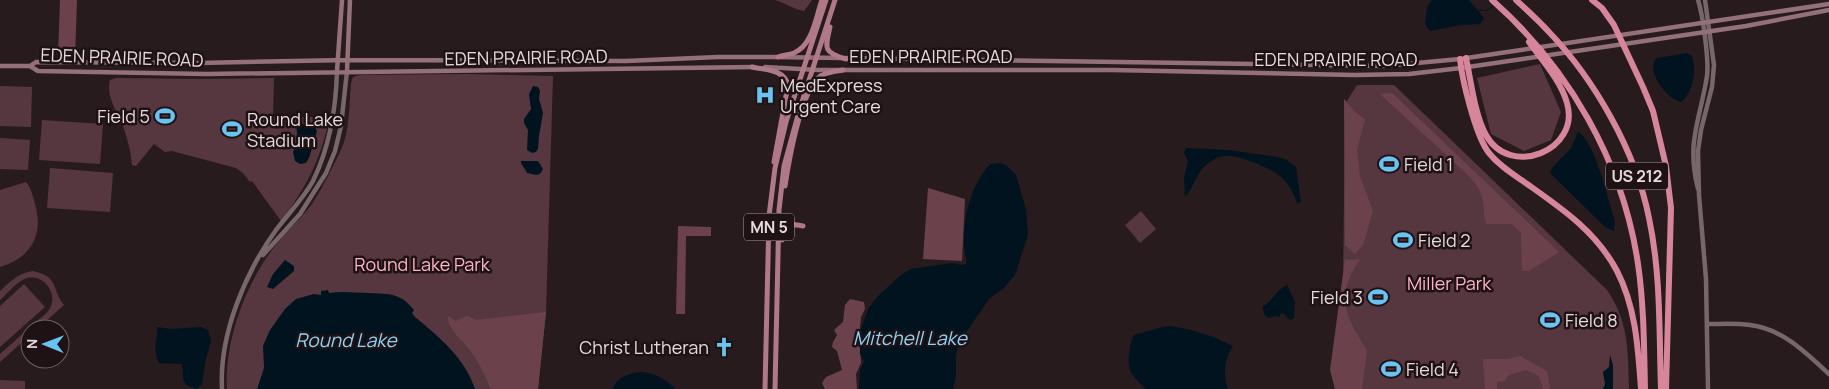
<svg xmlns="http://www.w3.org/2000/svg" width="1829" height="389" font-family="Manrope,sans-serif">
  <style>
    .green { fill: #57373f }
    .forest { fill: #6b424c }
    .water { fill: #01131e }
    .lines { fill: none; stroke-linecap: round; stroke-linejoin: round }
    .stream { stroke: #01131e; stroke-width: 1 }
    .tertiary { stroke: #77676a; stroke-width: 4.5 }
    .secondary { stroke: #947078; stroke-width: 4.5 }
    .primary { stroke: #b07987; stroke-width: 5 }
    .motorway { stroke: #d6859a; stroke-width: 6 }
    .labels { text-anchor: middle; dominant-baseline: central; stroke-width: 5; stroke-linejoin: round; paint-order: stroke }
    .shield { fill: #1f1215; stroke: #a99ea0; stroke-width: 1 }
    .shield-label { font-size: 16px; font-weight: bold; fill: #e4dadc }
    .street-label { font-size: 18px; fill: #e4dadc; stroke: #1f1215 }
    .poi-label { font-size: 18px; fill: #e4dadc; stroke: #1f1215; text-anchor: start }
    .park-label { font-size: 18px; fill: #ffb5c6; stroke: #1f1215 }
    .water-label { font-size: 19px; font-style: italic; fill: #8bd2f8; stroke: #1f1215 }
  </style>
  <rect width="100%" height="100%" fill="#281b1e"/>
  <path class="green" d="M775,0H812L804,11C795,10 785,3 775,0Z
    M1540,64L1561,112L1551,140L1524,151L1491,134L1477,78Z
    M464,74L553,76L546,312L538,389H227C224,340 247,279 279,241C289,228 302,218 312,204C323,187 332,168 341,150C350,131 349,104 351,83L353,77L360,75Z
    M116,78L202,79L274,78L273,117H329V119C322,157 305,190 281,221L252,181L250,182L243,173L236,168L172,151L165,152L154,144L136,166L132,165C131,153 128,141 124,129C119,115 105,96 110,80Z
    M1357,85H1394L1607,290C1629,322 1628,351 1629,389H1342L1345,104Z
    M0,86L32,87L31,127L0,126Z
    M42,120L103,124L100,164L39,160Z
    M0,138L30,140L28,170L0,169Z
    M50,168L113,173L110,212L47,208Z
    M26,182C31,188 33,196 35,204C44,235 31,258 0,267V190Z
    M1141,211L1156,229L1140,243L1125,225Z
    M33,271C60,277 51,289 64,305L37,329H30V335L0,362V354C12,344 23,333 34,323C39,319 45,315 49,310C59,295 45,274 27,278C17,281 8,293 0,300V291C10,282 18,273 33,271Z
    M24,284L45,307L0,347V306Z
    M0,380L25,381V389H0Z"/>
  <path class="forest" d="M60,0H77L75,57L58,56Z
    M1392,93L1559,252L1529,271H1522L1521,233L1512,224H1487C1482,216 1485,209 1483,201C1481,191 1476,184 1469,176L1380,94Z
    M1344,99L1355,112L1365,119L1357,150L1360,176L1373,211L1363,245L1355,254L1345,245Z
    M928,188L965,199L962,261L923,259Z
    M678,226L711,227V236H686L685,314H676Z
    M1345,259L1350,260L1360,259C1335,295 1345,317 1367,350L1362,389H1335L1330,370Z
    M850,299L864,302L865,309L861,317L859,338L861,363L856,374L857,389H825L822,383L826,377L842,370L837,351L832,347L833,342L837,335L834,330L843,322L845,305Z
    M546,312L538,389H491C485,376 480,364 472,353C464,341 448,331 448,316L456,321L467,316L476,320Z
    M1520,356L1547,371L1550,389H1543L1539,376L1526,370L1509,375L1505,381L1497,382V389H1485L1483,359H1508Z"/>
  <path class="water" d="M1432,0H1469L1484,18L1480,24L1461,25L1430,31L1425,24L1427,7Z
    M1687,53L1691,55C1698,67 1693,94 1681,102C1667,100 1644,69 1657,58Z
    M533,86L538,87L540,91L539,99L543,113L539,136L538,149L536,152L532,153L527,150L528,130L524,123V119L531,109L529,94Z
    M299,124C307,125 314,122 317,131L309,158L306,163L300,164L295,161L293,152L298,141L296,125Z
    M1578,132C1594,138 1609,203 1615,221L1614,231L1605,227L1550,173L1552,168L1571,148Z
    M1186,148L1229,150L1277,157L1285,159L1296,167L1301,202L1297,203C1288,176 1275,171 1250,161C1231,154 1220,152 1204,167C1197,174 1193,186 1188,194L1185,196L1184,178L1188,161L1184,153Z
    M521,161H538L543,169L540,174L536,175L527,173L521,163Z
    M1000,163L1007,166L1016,175L1026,209L1028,235L1015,275L1004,288L990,298L959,342L956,356V376L953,389H859L860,370L864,362L860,353L861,329L868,309L878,296L901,275L911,269L952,263L961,265L966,264C967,256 964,252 964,245C963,215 971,186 990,164Z
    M285,260L294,266V271L273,289L267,287L273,274Z
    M1287,285L1295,302L1294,318L1290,320L1283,313L1280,314V317L1276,316L1269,318C1264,316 1263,312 1263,306C1274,300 1276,290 1287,285Z
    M328,290L329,293C343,291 355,293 369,293C389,294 401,293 414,310L412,313L415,317C439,337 465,358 475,389H257L264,368L263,346L270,330L285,309L296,299L314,294L321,295V291Z
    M1170,326C1192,329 1214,336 1233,346C1224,360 1223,374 1228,389H1146C1130,374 1126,370 1130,347C1131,342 1131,340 1134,335L1162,327Z
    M157,327L171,329L201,327L208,330L211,341L205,363L202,384L197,389L186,385L183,379L182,364L159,363C152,350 158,340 157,327Z
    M1610,355L1613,365V389H1603L1605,384L1603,372L1609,367Z
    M641,372C656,373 665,379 676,389H613C616,377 630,373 641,372Z"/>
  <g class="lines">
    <path class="stream" d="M1478,11L1489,10L1494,4"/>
    <path class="tertiary" d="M1698,0C1703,15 1709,61 1707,76C1700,121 1686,141 1698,189
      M1705,0L1714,65L1712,87L1701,130L1698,151L1699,195L1706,279L1708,389
      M263,255L300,214L326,173L335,151L341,126L347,71
      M1707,324C1721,324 1736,323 1750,325C1783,329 1806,353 1829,374
      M222,389C219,335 245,273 276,230C288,214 303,199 313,181C330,146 336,110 337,71"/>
    <path class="secondary" d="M0,66H30L36,62L198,63L347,60L626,61L718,57H772L1384,66L1460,59L1829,4
      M30,66L38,71L206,74L754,67
      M765,67L818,70H1112L1355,75L1409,74L1461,68L1746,26L1829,10
      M337,71L342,0
      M347,71L350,0"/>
    <path class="primary" d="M830,27C825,48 823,53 846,59
      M778,57C784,55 789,55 794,53C813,45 816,16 822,0
      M752,67C765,70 784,69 788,85L774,162
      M785,186C789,160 800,97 817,79C824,72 834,72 843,70
      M782,240C783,222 788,223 803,226
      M765,389L769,216L775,168L786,122L826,0
      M775,389L779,210L784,166L800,108L835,0"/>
    <path class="motorway" d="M1492,0C1569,68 1623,162 1638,264C1644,305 1644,347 1645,389
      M1516,0C1527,10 1539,21 1549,32C1595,80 1636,152 1649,218C1661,274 1659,332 1661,389
      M1592,0L1602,8L1614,25L1643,87L1653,111L1666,166L1671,208L1666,389
      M1466,58C1471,81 1475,116 1486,135C1510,179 1581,150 1567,103C1561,81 1542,60 1529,42
      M1460,59C1462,80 1476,137 1489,153C1500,167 1516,176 1530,186C1564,210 1597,233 1617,271C1636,308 1638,348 1641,389"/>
  </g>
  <defs>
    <symbol id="hospital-bare" viewBox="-9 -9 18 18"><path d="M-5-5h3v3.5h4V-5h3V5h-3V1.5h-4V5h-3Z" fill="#6ac3f1" stroke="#1f1215" stroke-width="2.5" paint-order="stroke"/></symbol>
    <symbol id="stadium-bare" viewBox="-9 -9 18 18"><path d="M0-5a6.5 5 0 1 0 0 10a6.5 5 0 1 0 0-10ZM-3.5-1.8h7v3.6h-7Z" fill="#6ac3f1" stroke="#1f1215" stroke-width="2.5" paint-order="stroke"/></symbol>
    <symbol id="church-bare" viewBox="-9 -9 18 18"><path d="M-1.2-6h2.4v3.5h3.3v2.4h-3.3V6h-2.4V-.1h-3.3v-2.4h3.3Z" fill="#6ac3f1" stroke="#1f1215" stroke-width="2.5" paint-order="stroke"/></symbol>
  </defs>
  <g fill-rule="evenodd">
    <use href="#hospital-bare" x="751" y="81" width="28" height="28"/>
    <use href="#stadium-bare" x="151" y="102" width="28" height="28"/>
    <use href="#stadium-bare" x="218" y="115" width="28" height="28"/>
    <use href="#stadium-bare" x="1375" y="150" width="28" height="28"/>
    <use href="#stadium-bare" x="1389" y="226" width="28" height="28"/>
    <use href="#stadium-bare" x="1364" y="283" width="28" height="28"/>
    <use href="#stadium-bare" x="1536" y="306" width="28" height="28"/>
    <use href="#church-bare" x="710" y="333" width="28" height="28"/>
    <use href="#stadium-bare" x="1377" y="355" width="28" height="28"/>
  </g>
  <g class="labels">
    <g class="shield">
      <rect x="1606" y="162.5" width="62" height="27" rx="4"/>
      <rect x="744" y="213.5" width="50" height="27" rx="4"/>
    </g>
    <g class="shield-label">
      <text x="1637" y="176">US 212</text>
      <text x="769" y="227">MN 5</text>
    </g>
    <g class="street-label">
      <text x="931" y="56">EDEN PRAIRIE ROAD</text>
      <text transform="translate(122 57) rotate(2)">EDEN PRAIRIE ROAD</text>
      <text transform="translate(526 57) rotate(-1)">EDEN PRAIRIE ROAD</text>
      <text x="1336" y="59">EDEN PRAIRIE ROAD</text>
    </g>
    <g class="poi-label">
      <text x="780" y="85">MedExpress<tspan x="780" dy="21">Urgent Care</tspan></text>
      <text x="150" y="116" text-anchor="end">Field 5</text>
      <text x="247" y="119">Round Lake<tspan x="247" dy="21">Stadium</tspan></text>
      <text x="1404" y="164">Field 1</text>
      <text x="1418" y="240">Field 2</text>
      <text x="1363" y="297" text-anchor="end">Field 3</text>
      <text x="1565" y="320">Field 8</text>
      <text x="709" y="347" text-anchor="end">Christ Lutheran</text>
      <text x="1406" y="369">Field 4</text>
    </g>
    <g class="park-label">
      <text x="422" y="264">Round Lake Park</text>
      <text x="1449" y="283">Miller Park</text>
    </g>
    <g class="water-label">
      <text x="910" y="338">Mitchell Lake</text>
      <text x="346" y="340">Round Lake</text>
    </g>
  </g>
  <g transform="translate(45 344) rotate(271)"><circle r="24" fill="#1f1215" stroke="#6e6265"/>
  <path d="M0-4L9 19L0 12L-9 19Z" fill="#6ac3f1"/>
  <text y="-8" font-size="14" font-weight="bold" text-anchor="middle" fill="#e4dadc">N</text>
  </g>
</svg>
